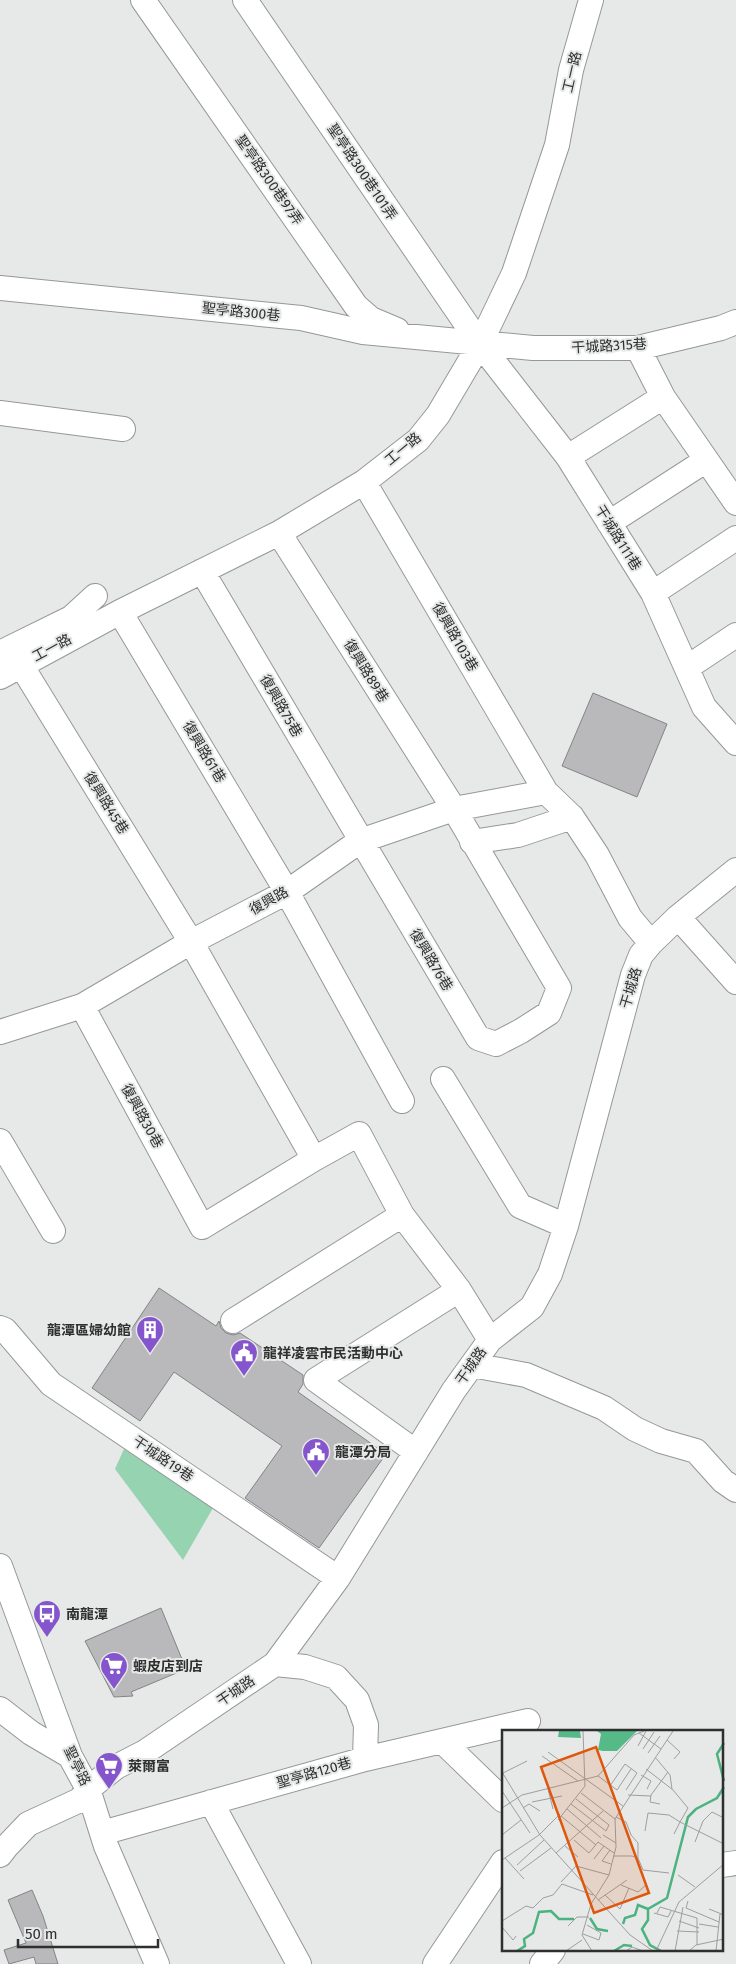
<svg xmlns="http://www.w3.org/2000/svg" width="736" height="1964" font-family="'Fira Sans','Noto Sans TC',sans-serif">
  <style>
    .green { fill: #95d3b1 }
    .building { fill: #b9b8bb; stroke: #848386 }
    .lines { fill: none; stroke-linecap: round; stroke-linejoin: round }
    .minor-casing { stroke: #959896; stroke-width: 26 }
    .minor { stroke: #fff; stroke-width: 24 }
    .labels { text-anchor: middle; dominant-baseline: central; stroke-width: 4; stroke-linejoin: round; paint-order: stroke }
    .street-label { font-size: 14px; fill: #2e2f2e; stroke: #e6e9e7 }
    .poi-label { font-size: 14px; font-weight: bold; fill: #2e2f2e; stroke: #e6e9e7; text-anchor: start }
    .inset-river { fill: none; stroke: #4db281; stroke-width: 2.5 }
    .inset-road { fill: none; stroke: #9c9f9d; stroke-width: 1 }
    .view { fill: #df570e; fill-opacity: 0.15; stroke: #df570e; stroke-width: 2.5 }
    .inset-edge { fill: none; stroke: #2e2f2e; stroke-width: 2.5 }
  </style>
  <rect width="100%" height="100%" fill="#e6e9e7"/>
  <path class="green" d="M124,1449L213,1508L183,1560L115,1469Z"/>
  <path class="building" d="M593,693L667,724L637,797L562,766Z
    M159,1288L216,1326L219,1321L221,1328L226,1333L233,1335L240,1333L303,1375V1384L298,1392L386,1454L319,1548L245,1498L282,1446L174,1372L140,1421L92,1388Z
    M161,1608L186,1669L131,1692L133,1696L114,1697L85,1641Z
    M32,1890L43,1916L58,1964H36L34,1957L9,1964L4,1950L26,1943L8,1900Z"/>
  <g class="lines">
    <defs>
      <path id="minor" d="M143,0L356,306L371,319L397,330
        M245,0L480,344L568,457L653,593L704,707L736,743
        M0,288L301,318L363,332L533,348H638L721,328L736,322
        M638,348L663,397L736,503
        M0,413L123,429
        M568,457L663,397
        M364,482L546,792L572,817L597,855L630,918L651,943
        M609,523L705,461
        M202,571L478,1038L496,1044L521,1031L549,1013L559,988L454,809L279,533
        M653,593L736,538
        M120,612L287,892L402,1101
        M0,653L71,618L95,596
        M21,665L191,942L314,1159
        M688,667L736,635
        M0,677L120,612L279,533L364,482L418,440L438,415L480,344L514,273L557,145L571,70L591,0
        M472,842L518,835L572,817
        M678,917L736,982
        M82,1006L202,1227L314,1159L359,1134L402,1215L459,1290L490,1340
        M0,1032L82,1006L191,942L287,892L360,841L454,809L546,792
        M443,1079L520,1206L566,1226
        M0,1141L53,1231
        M233,1321L402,1215
        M0,1328L5,1330L51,1384L338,1578
        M472,1365L526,1375L604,1408L635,1429L661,1441L696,1451L723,1481L736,1490
        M416,1452L316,1380L459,1290
        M0,1566L70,1756L88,1789L106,1846L157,1964
        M275,1664L305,1667L336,1677L357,1700L366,1725L365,1759
        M0,1709L31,1733L70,1756
        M442,1741L503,1800
        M211,1802L299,1964
        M102,1833L365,1759L528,1721
        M0,1855L7,1846L28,1824L80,1800L88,1789L116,1767L145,1752L275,1664L338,1578L454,1390L490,1340L532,1307L550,1274L566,1226L633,975L641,955L651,943L678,917L736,870
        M722,1865L736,1863
        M435,1964L503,1862
        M542,1964L553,1950"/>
    </defs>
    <use href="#minor" class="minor-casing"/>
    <use href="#minor" class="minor"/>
  </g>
  <defs>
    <symbol id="building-pin" viewBox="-11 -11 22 30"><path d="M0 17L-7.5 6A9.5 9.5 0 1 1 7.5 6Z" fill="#8555ce" stroke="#e6e9e7"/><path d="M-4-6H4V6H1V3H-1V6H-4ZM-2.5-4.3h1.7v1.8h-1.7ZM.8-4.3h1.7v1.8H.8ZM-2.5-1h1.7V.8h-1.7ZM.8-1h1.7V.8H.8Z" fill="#fff"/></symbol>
    <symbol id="civic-pin" viewBox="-11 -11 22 30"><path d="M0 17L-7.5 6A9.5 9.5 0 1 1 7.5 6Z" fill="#8555ce" stroke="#e6e9e7"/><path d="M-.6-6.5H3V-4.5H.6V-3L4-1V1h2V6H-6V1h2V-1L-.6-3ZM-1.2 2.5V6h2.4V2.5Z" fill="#fff"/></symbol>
    <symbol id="bus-pin" viewBox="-11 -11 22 30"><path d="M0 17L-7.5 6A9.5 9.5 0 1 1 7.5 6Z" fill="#8555ce" stroke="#e6e9e7"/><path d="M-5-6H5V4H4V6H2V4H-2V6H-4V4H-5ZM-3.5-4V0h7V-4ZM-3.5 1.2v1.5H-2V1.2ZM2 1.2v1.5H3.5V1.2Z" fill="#fff"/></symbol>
    <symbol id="supermarket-pin" viewBox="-11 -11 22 30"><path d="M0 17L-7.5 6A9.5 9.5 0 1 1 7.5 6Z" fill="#8555ce" stroke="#e6e9e7"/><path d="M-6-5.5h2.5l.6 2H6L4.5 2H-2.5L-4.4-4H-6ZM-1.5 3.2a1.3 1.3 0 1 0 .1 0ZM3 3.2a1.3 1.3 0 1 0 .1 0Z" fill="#fff"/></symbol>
  </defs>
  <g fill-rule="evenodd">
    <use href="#building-pin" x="134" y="1314" width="32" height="43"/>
    <use href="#civic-pin" x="228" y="1337" width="32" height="43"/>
    <use href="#civic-pin" x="300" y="1436" width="32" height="43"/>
    <use href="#bus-pin" x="31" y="1598" width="32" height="43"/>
    <use href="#supermarket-pin" x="98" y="1650" width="32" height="43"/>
    <use href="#supermarket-pin" x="93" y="1750" width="32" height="43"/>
  </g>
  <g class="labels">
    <g class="street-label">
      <text transform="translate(572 72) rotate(-77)">工一路</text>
      <text transform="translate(362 172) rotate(56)">聖亭路300巷101弄</text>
      <text transform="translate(269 180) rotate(55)">聖亭路300巷97弄</text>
      <text transform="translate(241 312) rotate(6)">聖亭路300巷</text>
      <text transform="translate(609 346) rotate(-3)">干城路315巷</text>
      <text transform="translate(403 449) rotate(-40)">工一路</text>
      <text transform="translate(618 538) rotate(58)">干城路111巷</text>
      <text transform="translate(455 637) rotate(60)">復興路103巷</text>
      <text transform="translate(52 648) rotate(-28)">工一路</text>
      <text transform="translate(366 671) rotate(58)">復興路89巷</text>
      <text transform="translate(281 706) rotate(60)">復興路75巷</text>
      <text transform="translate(204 752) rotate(59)">復興路61巷</text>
      <text transform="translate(106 803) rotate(58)">復興路45巷</text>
      <text transform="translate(269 901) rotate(-29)">復興路</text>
      <text transform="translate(431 960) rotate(59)">復興路76巷</text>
      <text transform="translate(631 988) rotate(-73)">干城路</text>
      <text transform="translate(142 1116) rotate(61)">復興路30巷</text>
      <text transform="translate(471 1366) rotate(-55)">干城路</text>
      <text transform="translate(163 1459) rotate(34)">干城路19巷</text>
      <text transform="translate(236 1691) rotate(-34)">干城路</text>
      <text transform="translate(77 1766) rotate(64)">聖亭路</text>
      <text transform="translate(314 1773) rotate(-16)">聖亭路120巷</text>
    </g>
    <g class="poi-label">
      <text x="131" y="1330" text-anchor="end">龍潭區婦幼館</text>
      <text x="263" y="1353">龍祥凌雲市民活動中心</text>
      <text x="335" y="1452">龍潭分局</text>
      <text x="66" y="1614">南龍潭</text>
      <text x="133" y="1666">蝦皮店到店</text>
      <text x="128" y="1766">萊爾富</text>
    </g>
  </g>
  <g transform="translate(502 1730)">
    <rect width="221" height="221" fill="#e6e9e7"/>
    <path d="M57,1H78L79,8L56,7ZM95,1H135L115,21H101L96,20L99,4Z" fill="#55ba88"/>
    <path class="inset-river" d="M222,13L215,24L222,51M88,188L95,199L106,201M121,194L123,188L133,185L136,175L146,179M15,221L23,216L22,209L31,203L37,182L49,181L57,189H72M112,221L122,215L130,216M159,221L148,215L140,199L146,190V179L165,168L186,87L194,79L215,68L222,57"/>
    <path class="inset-road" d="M137,3L159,19M165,10L178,22L172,29M136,16L144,1M141,19L152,2M46,22L121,76M146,23L158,6M40,26L76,51M153,27L168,45L170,59M144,39L171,60L186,78L178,92L222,114M0,42L38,105L128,205L151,221M1,43L25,31M139,45L149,51L145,59M96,46L115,60L129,39M108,56L123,34L135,43L124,60M46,59L51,79M0,61L28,103M79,63L113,89M126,65L149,66M30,72L60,66M69,74L104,101L107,95L74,69M158,74L148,72L149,65L166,42M0,78L20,65L96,46L132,5L142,1M21,78L27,74L38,81M65,79L99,108M59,86L94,115M114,87L124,92L129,105L136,113V128M56,90L83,56L81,1M143,101L146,83L167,85L178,92L172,104M0,105L19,90M101,105L114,113M72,110L87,123L96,112L112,123M193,112L201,91L210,82L222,88M63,116L76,127M108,120L100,131L109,134M54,123L101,81M111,126H130L136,128L141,140L167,143M3,128L22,149M92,129L102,116M0,130L37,105L58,84M15,135L42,110M18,141L49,118M176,145L193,157M59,152L74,136L107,145M119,155L136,162L144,155M103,165L118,179L127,158M96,170L125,150M186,171L184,178L217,192M207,179L222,185M152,183L166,187L169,181M155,183L158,177L195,188V215M72,190L66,196L75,187H87M0,191L24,176L31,178L41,168L51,165L60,154L91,165M177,191L197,198M197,194L216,197M0,197L11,210L14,206M175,201L197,202M81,204L97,210L99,203L85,195M64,221L80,210M90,221L80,205L89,174L107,145L114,117L113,89L171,1M124,221L130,217L141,221M154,221L177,172L222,134M173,221L181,177M187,221L194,215L222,209M214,221L218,184"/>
    <path class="view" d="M94,17L147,163L92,183L39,37Z"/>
    <rect width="221" height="221" class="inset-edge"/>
  </g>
  <path d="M18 1939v8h140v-8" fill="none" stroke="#2e2f2e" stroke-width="2.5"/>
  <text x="25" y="1939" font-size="15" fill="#2e2f2e" stroke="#e6e9e7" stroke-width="4" paint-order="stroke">50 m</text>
</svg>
